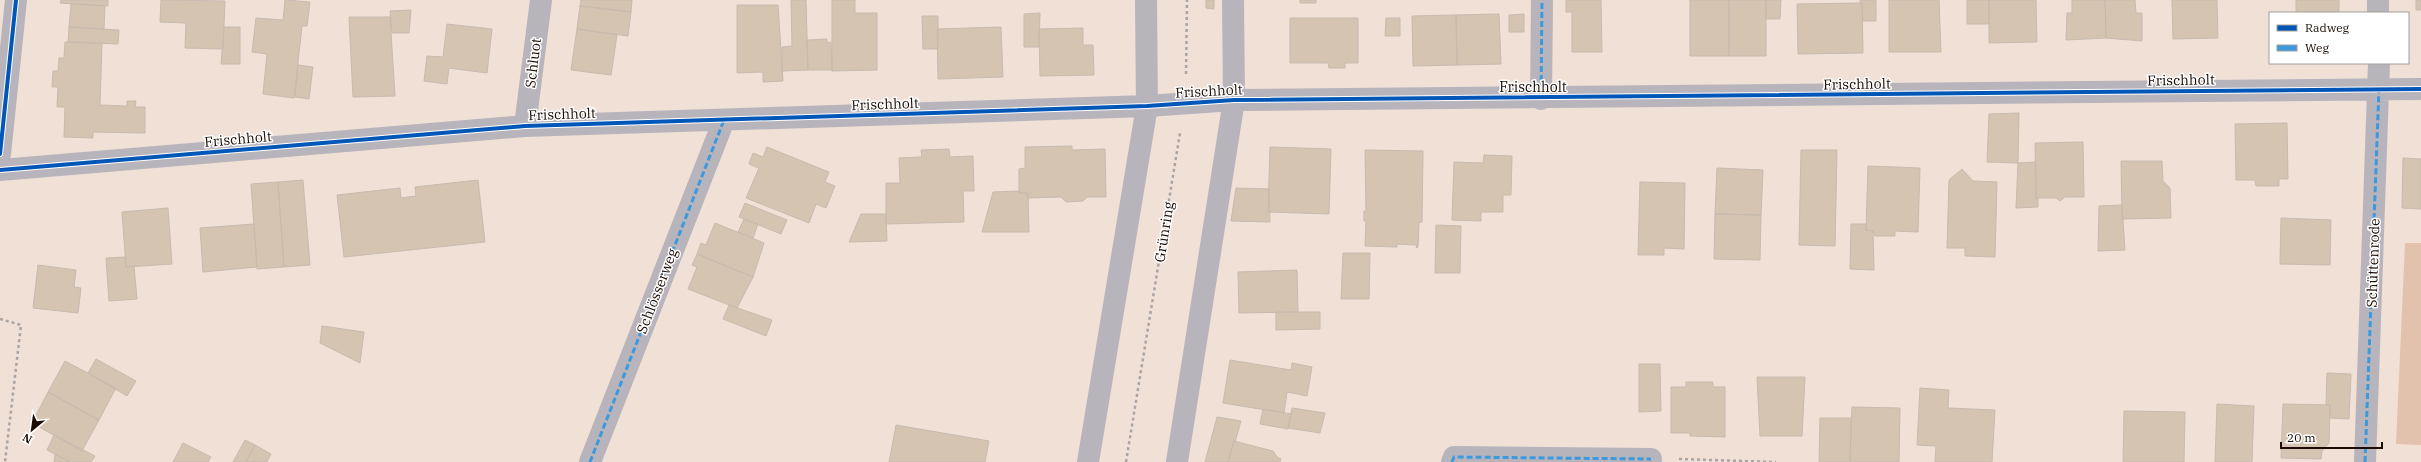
<svg xmlns="http://www.w3.org/2000/svg" width="2421" height="462" font-family="'IBM Plex Serif',serif">
  <style>
    .green { fill: #e3c2ad }
    .building { fill: #d6c4b3; stroke: #c7baae }
    .lines { fill: none; stroke-linecap: round; stroke-linejoin: round }
    .path { stroke: #aaa4a6; stroke-width: 2.5; stroke-dasharray: 3 3; stroke-linecap: butt }
    .street { stroke: #b8b4bc; stroke-width: 22 }
    .quiet { stroke: #3b99dd; stroke-width: 3; stroke-dasharray: 6 3; stroke-linecap: butt }
    .cycleway-casing { stroke: #fff; stroke-width: 6 }
    .cycleway { stroke: #0057b8; stroke-width: 4 }
    .labels { text-anchor: middle; dominant-baseline: central; stroke-width: 3; stroke-linejoin: round; paint-order: stroke }
    .street-label { font-size: 14px; fill: #1b0b03; stroke: #fff }
  </style>
  <rect width="100%" height="100%" fill="#f0e0d6"/>
  <path class="green" d="M2405,243H2421V445L2396,444Z"/>
  <path class="building" d="M61,0H108V6L60,3Z
    M161,0L225,1L223,49L185,48L186,23L160,22Z
    M285,0L310,2L307,26H302L294,98L263,94L267,54L252,52L256,18L283,20Z
    M581,0H632L631,12L580,6Z
    M791,0H806L808,70L782,71V47L792,46Z
    M832,0H855V13H877V70L832,71Z
    M1206,0H1214V9L1206,8Z
    M1300,0H1316V3H1300Z
    M1566,0H1601L1602,52H1572V12H1566Z
    M1690,0H1729V56H1690Z
    M1729,0H1766V56H1729Z
    M1766,0H1781L1780,19H1766Z
    M1860,0H1876V21H1863L1862,3H1860Z
    M1889,0H1939L1941,52H1889Z
    M1967,0H1989V24H1967Z
    M1989,0H2036L2037,42L1989,43Z
    M2072,0H2105L2106,38L2066,40L2067,13H2072Z
    M2105,0H2135L2136,13H2142V41L2106,38Z
    M2172,0H2217L2218,38L2173,39Z
    M2296,0H2339V13H2296Z
    M2416,0H2421V10H2416Z
    M1862,3L1863,53L1798,54L1797,4Z
    M71,4L105,6L104,29L69,27Z
    M737,5H778L783,81L763,82V72L737,73Z
    M580,6L631,12L628,36L577,29Z
    M411,10L409,33H392L390,11Z
    M1040,13L1039,47H1024V14Z
    M1499,14L1501,64L1457,65L1456,15Z
    M1524,14V32H1509V15Z
    M1456,15L1457,65L1413,66L1412,16Z
    M922,16H938V49H923Z
    M349,17H390L395,96L353,97Z
    M1290,18H1358V63H1345V68H1329L1328,63H1290Z
    M1386,18H1400V36H1385Z
    M447,24L492,29L487,73L449,68L447,84L424,81L427,56L443,57Z
    M69,27L119,30L118,44L68,42Z
    M224,27H240V64H221Z
    M1001,27L1003,77L938,79L937,29Z
    M1083,28V45H1093L1094,75L1040,76L1039,29Z
    M577,29L617,35L611,75L571,70Z
    M827,39V43L831,42L832,70H808L807,40Z
    M65,42L102,43L100,105L127,106V101H136L135,107H145V133L93,132V138L64,137L65,107H57L58,87H52L53,71H58L59,58H64Z
    M298,65L313,67L309,99L295,97Z
    M2019,113L2018,163L1987,162L1989,114Z
    M2287,123L2288,179H2279V186H2256L2255,180H2236L2235,124Z
    M2083,142L2084,197H2065L2060,201L2056,198H2036L2035,143Z
    M1072,146V150L1105,149L1106,197H1087L1083,201L1066,202L1061,197L1028,198V193H1019V169L1025,168V147Z
    M767,147L829,172L825,182L835,186L826,208L816,204L809,223L746,198L759,168L749,164L753,153L763,157Z
    M1270,147L1331,149L1329,214L1268,212Z
    M949,149L950,157L973,156L974,191H963L964,222L886,224V183H900L899,158L922,157L921,150Z
    M1365,150L1423,151L1422,222L1419,223L1418,247L1416,248L1417,245L1397,244V247L1365,246L1366,221H1364V211H1366Z
    M1801,150H1837L1835,246L1799,245Z
    M1484,155L1512,156L1511,195H1503V212H1481V221L1452,220L1454,162L1483,163Z
    M2403,158L2421,159V209L2402,208Z
    M2121,161H2162L2163,181L2170,188L2171,218L2122,219Z
    M2036,162V198H2038V207L2016,208L2018,163Z
    M1868,166L1920,168L1918,232L1895,231V236H1875L1873,231L1866,230Z
    M1717,168L1763,170L1761,215L1715,214Z
    M1962,169L1973,181L1997,182L1995,257L1965,256V248H1947L1949,180Z
    M303,180L310,265L284,267L278,182Z
    M478,180L485,242L344,257L337,195L400,188L401,198L416,196L415,187Z
    M278,182L284,267L257,269L251,184Z
    M1640,182L1685,183L1684,249L1664,248V255H1638Z
    M1236,188L1269,189L1270,222L1231,221Z
    M1020,191L1019,193H1028L1029,232H982L993,192Z
    M745,203L787,220L781,234L739,217Z
    M2122,205L2125,250L2098,251L2099,206Z
    M168,208L172,264L126,267L122,212Z
    M861,214H886L887,241L849,242Z
    M1715,214L1761,215L1760,260L1714,259Z
    M2281,218L2331,220L2330,265L2280,264Z
    M744,219L758,224L753,238L738,232Z
    M715,223L764,243L753,277L697,254L701,243L706,245Z
    M254,224L257,267L203,272L200,228Z
    M1851,224H1866V230L1873,231L1874,270L1850,269Z
    M1436,225L1461,226L1460,273H1435Z
    M1343,253H1370L1369,299H1341Z
    M697,254L753,277L737,308L688,289L697,267L692,265Z
    M125,257L126,267L134,266L137,299L109,301L106,258Z
    M38,265L76,270L74,287L81,288L78,313L33,308Z
    M1297,270L1298,312L1239,313L1238,272Z
    M729,305L772,320L766,336L723,319Z
    M1276,312H1320V329L1276,330Z
    M322,326L364,332L360,363L320,343Z
    M96,359L136,381L127,396L88,373Z
    M1230,360L1291,370L1292,363L1312,367L1307,396L1287,392L1284,413L1223,403Z
    M65,361L116,388L99,420L48,392Z
    M1639,364H1660L1661,411L1639,412Z
    M2327,373L2351,374L2349,419L2330,418V405H2326Z
    M1757,377H1805L1802,436H1760Z
    M1686,382H1713V387H1725V437L1690,436V433H1671V387H1686Z
    M1920,388L1949,390L1948,408L1995,410L1992,462H1935L1936,446L1917,445Z
    M48,392L99,420L82,451L32,423Z
    M2217,404L2254,406L2252,462H2215Z
    M2283,404L2330,405L2329,443L2322,451L2321,459L2281,458Z
    M1852,407L1900,408L1899,462H1850Z
    M1292,408L1325,413L1320,433L1288,428Z
    M1263,409L1291,414L1288,429L1260,424Z
    M2124,411L2185,412L2184,462H2123Z
    M1217,417L1241,421L1235,442L1234,441L1228,462H1205Z
    M1820,418H1851L1850,462H1819Z
    M896,425L989,441L985,462H889Z
    M54,435L95,456L91,462H70L47,450Z
    M245,440L255,445L246,462H233Z
    M1234,441L1273,451L1277,457L1281,459L1280,462H1228Z
    M183,443L211,457L208,462H173Z
    M255,445L271,454L267,462H246Z
    M55,454L70,462H54Z"/>
  <g class="lines">
    <path class="path" d="M1186,74L1187,0
      M0,319L21,325L5,462
      M1679,459L1776,462
      M1126,462L1180,133"/>
    <path class="street" d="M2378,0V13
      M1541,99L1542,0
      M525,126L541,0
      M0,154L16,0
      M0,170L525,126L1147,106L1234,100L2421,89
      M590,462L724,120
      M1088,462L1147,106L1146,0
      M1177,462L1234,100L1233,0
      M1452,462L1454,457L1651,459
      M2365,462L2379,63"/>
    <path class="quiet" d="M1541,99L1542,0
      M590,462L724,120
      M1452,462L1454,457L1651,459
      M2365,462L2379,88"/>
    <defs>
      <path id="cycleway" d="M0,154L16,0
        M0,170L525,126L1147,106L1234,100L2421,89"/>
    </defs>
    <use href="#cycleway" class="cycleway-casing"/>
    <use href="#cycleway" class="cycleway"/>
  </g>
  <g class="labels">
    <g class="street-label">
      <text transform="translate(533 63) rotate(-83)">Schluot</text>
      <text transform="translate(2181 80) rotate(-1)">Frischholt</text>
      <text transform="translate(1857 84) rotate(-1)">Frischholt</text>
      <text x="1533" y="87">Frischholt</text>
      <text transform="translate(1209 91) rotate(-3)">Frischholt</text>
      <text transform="translate(885 104) rotate(-2)">Frischholt</text>
      <text transform="translate(562 114) rotate(-2)">Frischholt</text>
      <text transform="translate(238 139) rotate(-5)">Frischholt</text>
      <text transform="translate(1164 232) rotate(-81)">Grünring</text>
      <text transform="translate(2373 263) rotate(-88)">Schüttenrode</text>
      <text transform="translate(657 291) rotate(-69)">Schlösserweg</text>
    </g>
  </g>
  <rect x="2269" y="12" width="140" height="52" fill="#ffffff" stroke="#a49d9a"/>
  <rect x="2277" y="25" width="20" height="6" fill="#0057b8" stroke="#a49d9a"/>
  <text x="2305" y="32" font-size="12" fill="#1b0b03">Radweg</text>
  <rect x="2277" y="45" width="20" height="6" fill="#3b99dd" stroke="#a49d9a"/>
  <text x="2305" y="52" font-size="12" fill="#1b0b03">Weg</text>
  <g transform="translate(32 430) rotate(209)" stroke="#ffffff" stroke-width="3" paint-order="stroke">
  <path d="M0-3L7 15L0 10L-7 15Z" fill="#1b0b03"/>
  <text y="-6" font-size="11" font-weight="bold" text-anchor="middle" fill="#1b0b03">N</text>
  </g>
  <path d="M2281 442v6h101v-6" fill="none" stroke="#1b0b03" stroke-width="2"/>
  <text x="2287" y="442" font-size="12" fill="#1b0b03" stroke="#ffffff" stroke-width="3" paint-order="stroke">20 m</text>
</svg>
